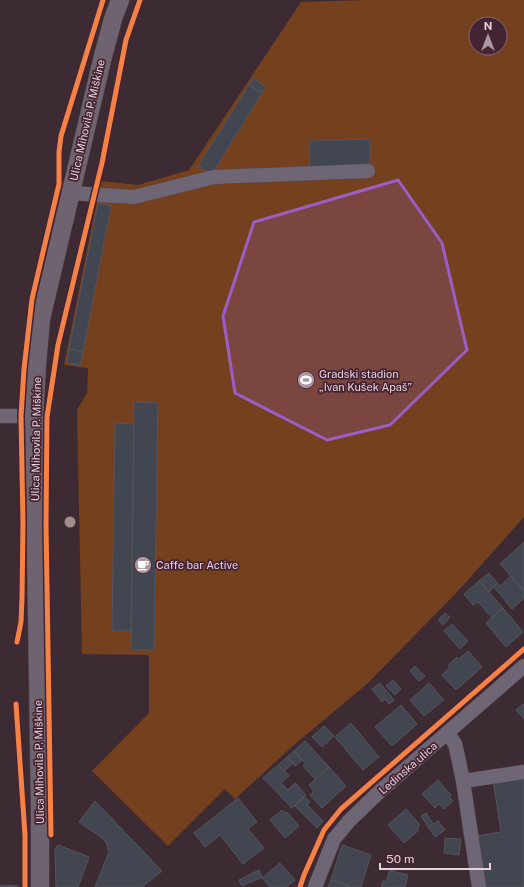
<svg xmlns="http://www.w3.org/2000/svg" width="524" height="887" font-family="'Public Sans',sans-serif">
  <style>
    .green { fill: #75401e; fill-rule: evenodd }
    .building { fill: #414650; stroke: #55545c }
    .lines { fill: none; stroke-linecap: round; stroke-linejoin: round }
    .minor-casing { stroke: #57474f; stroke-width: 15 }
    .major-casing { stroke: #57474f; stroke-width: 19 }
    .minor { stroke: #6f6675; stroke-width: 14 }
    .major { stroke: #6f6370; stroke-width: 18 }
    .cycleway-casing { stroke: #442433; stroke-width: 8 }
    .cycleway { stroke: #f48246; stroke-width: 5 }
    .tree { fill: #a38d89 }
    .marked { fill: #9b5ec7; fill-opacity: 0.2; stroke: #9b5ec7; stroke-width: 3; stroke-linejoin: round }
    .labels { text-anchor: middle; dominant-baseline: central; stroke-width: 3.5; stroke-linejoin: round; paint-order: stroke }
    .street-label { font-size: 11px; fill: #e7d2db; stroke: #442433 }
    .poi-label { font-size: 11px; fill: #e7d2db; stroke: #442433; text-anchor: start }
  </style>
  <rect width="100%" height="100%" fill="#3d2b34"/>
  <path class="green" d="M366,0H524V517L458,591L368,683L295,744L235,799L225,789L168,846L92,771L149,713V655L82,654L77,410L87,393L88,368L64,365L101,181L138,185L189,170L301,2ZM476,24H500V48H476Z"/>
  <path class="building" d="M253,78L266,87L262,93L249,85Z
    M249,85L262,93L212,174L198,166Z
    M370,139V167L310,169L309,141Z
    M98,203L111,206L83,352L69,349Z
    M69,349L83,352L80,365L67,363Z
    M134,402L158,403L154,650H131Z
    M115,423L134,424L131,631H112Z
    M524,542V591L500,564Z
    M489,573L500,586L511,576L524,591V598L512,609L494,587L489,592L479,581Z
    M479,581L503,608L492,618L478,602L473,605L464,594Z
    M503,608L523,632L506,647L486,623Z
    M445,613L450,617L443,625L438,620Z
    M452,624L468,641L460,649L444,631Z
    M468,651L482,667L456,690L442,675L450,667L448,665L457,657L459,659Z
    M415,666L425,676L419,681L410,671Z
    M393,680L401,689L395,695L386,686Z
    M380,683L394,700L389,704L385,699L382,702L372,689Z
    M429,683L444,700L424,716L410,700Z
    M523,704L524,705V719L516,710Z
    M401,705L417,724L392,746L375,727Z
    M351,723L379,757L363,770L335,737Z
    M324,726L334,736L322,747L312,737Z
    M305,741L329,767L315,779L303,766L306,764L294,751Z
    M294,751L302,760L295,766L287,757Z
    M287,757L293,763L284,771L278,765Z
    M278,765L289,776L281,783L288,790L295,783L306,795L292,808L263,778Z
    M329,767L346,786L322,808L310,795L314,791L309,785Z
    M524,774V887H484L476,836L501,832L493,779Z
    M438,780L451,795L449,797L453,801L444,809L439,804L435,808L422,794Z
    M304,796L310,802L307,805L323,821L317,828L295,806Z
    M238,798L257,822L248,829L264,848L243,864L220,835L205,847L194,833Z
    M95,801L162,871L142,887H95L109,852L107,844L102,838L79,822Z
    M406,809L420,825L417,828L419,830L404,843L388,825Z
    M282,810L286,813L287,812L299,826L285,838L270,820Z
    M426,813L433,824L428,827L421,816Z
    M438,821L445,830L435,837L428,827Z
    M445,838L461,839L459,855L444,853Z
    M58,845L89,857L78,887H56L55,850Z
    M342,845L371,855L361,887H352L331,880Z
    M280,863L295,880L286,887H270L262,878Z
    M259,870L262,877L242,886L239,880Z
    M390,870L408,875L405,887H384L381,886L383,881L386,882Z
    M331,880L352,887H328Z
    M0,885L18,886V887H0Z"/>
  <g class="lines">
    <defs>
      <path id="minor" d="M70,193L134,197L214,177L368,171
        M0,416H34
        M448,733L455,744L458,757L463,781L479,887
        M463,781L524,772
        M315,887L334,839L349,821L379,792L524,666"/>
      <path id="major" d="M40,887V809L34,416L37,364L41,319L103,56L113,19L120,0"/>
    </defs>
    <use href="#minor" class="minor-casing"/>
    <use href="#major" class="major-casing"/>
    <use href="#minor" class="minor"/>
    <use href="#major" class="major"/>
    <defs>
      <path id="cycleway" d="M17,642L21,622L22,598L23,523L21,416L24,369L32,299L59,184V152L61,136L103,0
        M16,704L25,835V887
        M51,835L46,524L47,417L58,345L102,163L126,40L140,0
        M300,887L304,875L324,830L341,809L524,649"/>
    </defs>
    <use href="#cycleway" class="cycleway-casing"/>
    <use href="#cycleway" class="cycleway"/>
  </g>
  <circle class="tree" cx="70" cy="522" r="5.5"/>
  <path class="marked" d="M398,180L442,243L467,350L390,425L327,440L235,393L223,316L254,222Z"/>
  <defs>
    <symbol id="stadium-disc" viewBox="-11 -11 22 22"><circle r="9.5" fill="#ac98a1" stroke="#442433"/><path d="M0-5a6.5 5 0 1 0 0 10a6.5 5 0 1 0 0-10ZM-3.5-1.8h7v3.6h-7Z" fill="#fff"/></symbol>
    <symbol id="cafe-disc" viewBox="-11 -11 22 22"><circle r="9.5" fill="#ac98a1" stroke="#442433"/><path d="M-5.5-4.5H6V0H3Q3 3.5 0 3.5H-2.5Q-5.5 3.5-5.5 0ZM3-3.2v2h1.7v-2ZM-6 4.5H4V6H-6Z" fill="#fff"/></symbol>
  </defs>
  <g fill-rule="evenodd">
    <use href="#stadium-disc" x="296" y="370" width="20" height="20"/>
    <use href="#cafe-disc" x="133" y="555" width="20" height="20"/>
  </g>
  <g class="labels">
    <g class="street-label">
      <text transform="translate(87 120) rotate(-77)">Ulica Mihovila P. Miškine</text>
      <text transform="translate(36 439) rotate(-89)">Ulica Mihovila P. Miškine</text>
      <text transform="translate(39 762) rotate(-91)">Ulica Mihovila P. Miškine</text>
      <text transform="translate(408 768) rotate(-41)">Ledinska ulica</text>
    </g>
    <g class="poi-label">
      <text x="319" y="374">Gradski stadion<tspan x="319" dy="13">„Ivan Kušek Apaš”</tspan></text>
      <text x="156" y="565">Caffe bar Active</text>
    </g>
  </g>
  <g transform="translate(488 36)"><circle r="19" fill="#442433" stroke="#856a76"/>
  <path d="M0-3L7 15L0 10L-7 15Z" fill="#ac98a1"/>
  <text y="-6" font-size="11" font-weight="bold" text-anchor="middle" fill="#e7d2db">N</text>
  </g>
  <path d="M380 863v6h110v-6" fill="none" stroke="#e7d2db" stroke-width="2"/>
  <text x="386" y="863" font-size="12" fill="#e7d2db" stroke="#442433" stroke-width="3" paint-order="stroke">50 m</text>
</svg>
